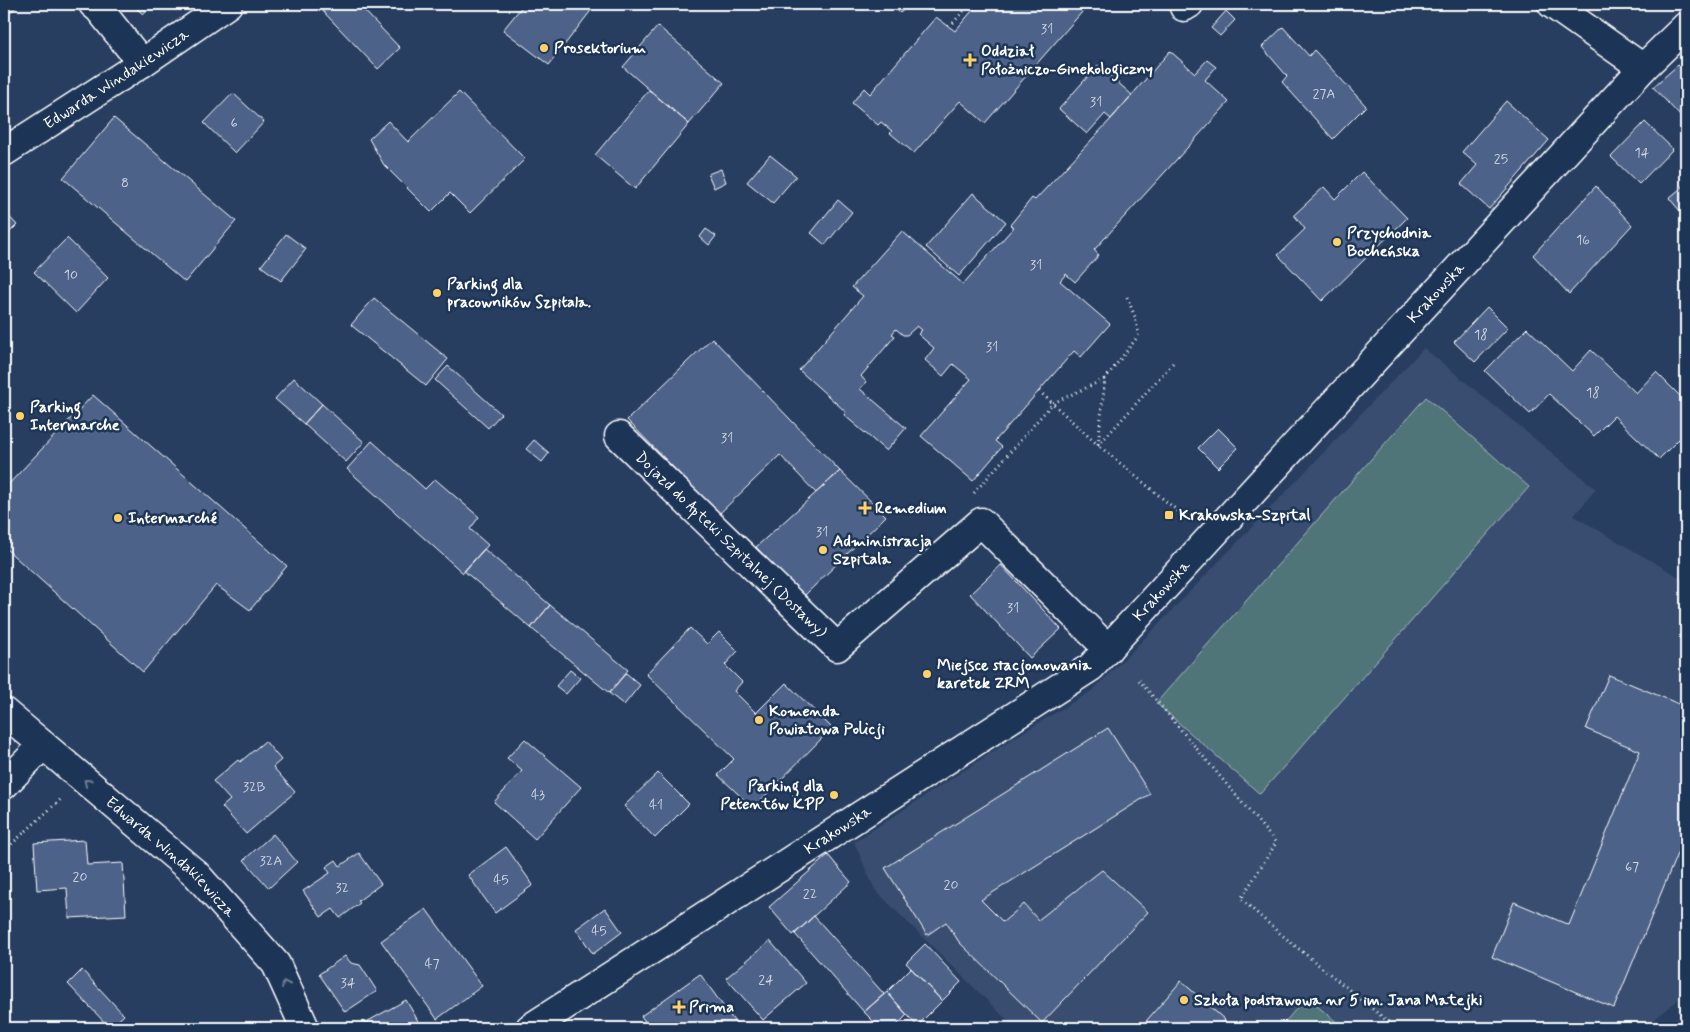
<svg xmlns="http://www.w3.org/2000/svg" width="1690" height="1032" font-family="Mynerve,sans-serif">
  <style>
    .built { fill: #374d70 }
    .garden { fill: #4f7579; stroke: #a7babc }
    .building { fill: #4e6289; stroke: #fff }
    .lines { fill: none; stroke-linecap: round; stroke-linejoin: round }
    .minor-casing { stroke: #fff; stroke-width: 31 }
    .path { stroke: #fff; stroke-width: 3; stroke-dasharray: 1 4; stroke-linecap: butt }
    .minor { stroke: #1d3557; stroke-width: 28 }
    .oneway { stroke: #6c7c92 }
    .poi-dot { fill: #ffd166; stroke: #1d3557; stroke-width: 2 }
    .labels { text-anchor: middle; dominant-baseline: central; stroke-width: 5; stroke-linejoin: round; paint-order: stroke }
    .number-label { font-size: 14px; fill: #d3d8e2 }
    .poi-label { font-size: 16px; font-weight: bold; fill: #fff; stroke: #1d3557; text-anchor: start }
    .street-label { font-size: 16px; fill: #fff; stroke: #1d3557 }
  </style>
  <rect width="100%" height="100%" fill="#273e61"/>
  <filter id="ink" filterUnits="userSpaceOnUse"><feTurbulence type="fractalNoise" baseFrequency=".02" numOctaves="2"/><feDisplacementMap in="SourceGraphic" scale="10" xChannelSelector="R" yChannelSelector="G"/><feConvolveMatrix kernelMatrix="1 2 1 2 8 2 1 2 1" color-interpolation-filters="sRGB"/></filter>
  <g filter="url(#ink)">
    <path class="built" d="M1424,348L1596,489L1574,516L1686,581V613L1685,616L1686,617V987L1678,1000L1644,1028H1015L875,890L854,842L1017,736L1093,690L1154,629Z"/>
    <path class="garden" d="M1426,397L1529,487L1260,794L1156,703Z
      M1306,997L1344,1028H1280Z"/>
    <path class="building" d="M4,4H19L4,18Z
      M131,4H153L143,14Z
      M316,4H358L400,48L378,69Z
      M524,4H596L549,65L503,30Z
      M890,4H910L900,13Z
      M978,4H1089L985,123L960,101L914,153L890,133L892,131L881,122L878,125L852,103L864,88L870,94L936,17L955,31Z
      M1226,11L1235,20L1220,36L1211,28Z
      M658,26L724,83L689,124L623,67Z
      M1283,27L1309,56L1314,50L1366,106L1333,139L1282,82L1287,76L1262,47Z
      M1170,51L1195,73L1207,60L1216,67L1205,80L1229,102L1094,250L1099,255L1075,282L1066,274L1060,281L1110,324L1081,357L1074,351L995,441L1002,447L973,481L921,436L971,379L953,364L943,376L925,360L934,348L918,334L922,330L917,326L907,335H903L896,329L892,334L895,336L861,376L866,382L860,389L906,428L886,451L844,415L846,412L799,370L863,296L852,287L902,231L963,284L1014,227L1010,225L1032,198L1035,200L1111,119Z
      M1686,58V115L1682,118L1653,87Z
      M1098,65L1132,95L1111,119L1105,114L1087,134L1059,109Z
      M649,90L689,124L635,189L595,155Z
      M459,92L525,159L470,213L450,193L431,212L384,165L369,139L388,121L408,142Z
      M233,93L264,122L235,153L204,123Z
      M1506,101L1549,140L1489,209L1461,184L1477,165L1462,152Z
      M114,118L236,221L185,282L63,178Z
      M1645,122L1673,149L1639,184L1611,157Z
      M770,155L796,176L773,203L747,182Z
      M721,169L726,182L714,188L708,174Z
      M1362,172L1407,218L1322,301L1278,255L1305,229L1294,215L1324,187L1335,199Z
      M1686,184V218L1669,198Z
      M1596,186L1632,225L1569,294L1533,255Z
      M973,193L1006,222L959,276L926,247Z
      M838,200L852,212L825,245L811,233Z
      M4,211L17,225L4,238Z
      M706,229L716,236L709,245L700,237Z
      M286,234L306,249L281,281L261,266Z
      M67,238L108,278L76,313L34,272Z
      M374,298L448,359L426,386L351,325Z
      M1487,307L1508,328L1475,362L1454,342Z
      M1527,328L1572,371L1591,350L1636,393L1656,372L1686,402V446L1679,439L1659,459L1614,416L1594,436L1549,394L1530,414L1485,371Z
      M712,338L840,471L816,493L780,455L719,514L627,420Z
      M448,366L501,414L488,428L435,380Z
      M294,378L322,404L304,424L275,399Z
      M93,395L287,566L250,610L216,585L143,672L4,547V489Z
      M322,404L364,442L346,462L304,424Z
      M1218,428L1238,448L1218,468L1198,448Z
      M534,440L549,453L542,462L526,449Z
      M372,441L425,489L435,479L479,517L470,529L488,545L463,573L347,469Z
      M840,471L886,516L803,597L756,547Z
      M484,549L550,605L531,628L464,571Z
      M1001,565L1061,629L1030,658L970,594Z
      M550,605L628,670L609,693L531,628Z
      M690,628L707,644L719,632L738,651L725,665L742,682L734,691L756,713L786,683L832,728L753,808L718,775L734,759L646,674Z
      M570,670L580,678L566,694L556,686Z
      M626,673L640,685L624,705L609,693Z
      M1609,675L1686,707V832L1614,1008L1492,957L1514,902L1569,925L1640,751L1586,729Z
      M1108,728L1150,794L981,900L1003,922L1024,904L1038,920L1102,870L1148,912L1042,1023L959,942L946,922L927,935L885,868Z
      M525,739L581,787L535,839L494,802L522,771L507,758Z
      M265,741L281,760L273,767L295,792L246,834L222,807L230,800L213,781L238,760L240,762Z
      M658,773L689,804L655,838L624,806Z
      M273,834L297,862L269,888L244,860Z
      M85,840L87,865L123,863L126,915L69,918L67,888L37,890L34,843Z
      M506,847L533,885L495,913L468,875Z
      M359,853L381,884L358,901L360,903L340,918L333,909L321,917L303,891L330,873L326,867L336,860L340,866Z
      M828,855L851,882L793,935L769,907Z
      M605,908L622,932L593,954L576,929Z
      M426,909L482,986L437,1019L381,941Z
      M814,916L884,994L864,1012L795,934Z
      M770,941L806,983L763,1020L726,978Z
      M925,944L961,982L942,1001L906,963Z
      M345,956L351,963L360,965L377,991L345,1012L319,974Z
      M911,968L942,1001L917,1026L887,992Z
      M82,970L124,1015L110,1028L68,984Z
      M700,974L737,1025L733,1028H650L641,1016Z
      M1181,981L1225,1020L1217,1028H1140Z
      M887,992L907,1015L894,1028H880L864,1012Z
      M406,1000L422,1028H363L361,1025Z"/>
    <g class="lines">
      <defs>
        <g id="minor">
          <path d="M93,4L99,9L142,63"/>
          <path d="M1552,4L1643,68"/>
          <path d="M1184,7L1189,4"/>
          <path id="s1" d="M4,152L142,63L228,4"/>
          <path id="s2" d="M619,436L837,647L981,522L1108,649"/>
          <path id="s3" d="M4,712L196,874L276,964L305,1028"/>
          <path d="M4,785L43,745"/>
          <path id="s4" d="M530,1028L1091,667L1643,68L1686,26"/>
        </g>
      </defs>
      <use href="#minor" class="minor-casing"/>
      <path class="path" d="M953,23L970,4
        M1127,297L1135,317L1139,335L1105,379L1098,445L1185,517
        M1039,391L1098,445C1124,418 1148,390 1173,363
        M974,493L1053,403L1105,379
        M1139,680L1276,843L1241,899L1277,931L1396,1028
        M4,851L61,799"/>
      <use href="#minor" class="minor"/>
    </g>
    <defs><path id="oneway-chevron" d="M-2-3.5L2.5 0L-2 3.5" fill="none" stroke-width="1.6" stroke-linecap="round" stroke-linejoin="round" transform="scale(1.25)"/></defs>
    <g class="oneway">
      <use href="#oneway-chevron" transform="translate(87 782) rotate(-140)"/>
      <use href="#oneway-chevron" transform="translate(285 984) rotate(-114)"/>
    </g>
  </g>
  <g class="poi-dot">
    <circle cx="544" cy="48" r="5"/>
    <path d="M967.5 52.5h5v5h5v5h-5v5h-5v-5h-5v-5h5z"/>
    <circle cx="1337" cy="242" r="5"/>
    <circle cx="437" cy="293" r="5"/>
    <circle cx="20" cy="416" r="5"/>
    <path d="M862.5 500.5h5v5h5v5h-5v5h-5v-5h-5v-5h5z"/>
    <rect x="1164" y="510" width="10" height="10" rx="2.5"/>
    <circle cx="118" cy="518" r="5"/>
    <circle cx="823" cy="550" r="5"/>
    <circle cx="927" cy="674" r="5"/>
    <circle cx="759" cy="720" r="5"/>
    <circle cx="834" cy="795" r="5"/>
    <circle cx="1184" cy="1000" r="5"/>
    <path d="M676.5 999.5h5v5h5v5h-5v5h-5v-5h-5v-5h5z"/>
  </g>
  <g class="labels">
    <g class="number-label">
      <text x="1047" y="29">31</text>
      <text x="1324" y="94">27A</text>
      <text x="1096" y="102">31</text>
      <text x="234" y="123">6</text>
      <text x="1642" y="153">14</text>
      <text x="1501" y="159">25</text>
      <text x="125" y="183">8</text>
      <text x="1583" y="240">16</text>
      <text x="1036" y="265">31</text>
      <text x="71" y="275">10</text>
      <text x="1481" y="335">18</text>
      <text x="992" y="347">31</text>
      <text x="1593" y="393">18</text>
      <text x="727" y="438">31</text>
      <text x="822" y="532">31</text>
      <text x="1013" y="608">31</text>
      <text x="254" y="787">32B</text>
      <text x="538" y="795">43</text>
      <text x="656" y="805">41</text>
      <text x="271" y="861">32A</text>
      <text x="1632" y="867">67</text>
      <text x="80" y="877">20</text>
      <text x="501" y="880">45</text>
      <text x="951" y="885">20</text>
      <text x="342" y="888">32</text>
      <text x="810" y="894">22</text>
      <text x="599" y="931">45</text>
      <text x="432" y="964">47</text>
      <text x="766" y="980">24</text>
      <text x="348" y="983">34</text>
    </g>
    <g class="poi-label">
      <text x="554" y="48">Prosektorium</text>
      <text x="981" y="51">Oddział<tspan x="981" dy="18">Położniczo-Ginekologiczny</tspan></text>
      <text x="1347" y="233">Przychodnia<tspan x="1347" dy="18">Bocheńska</tspan></text>
      <text x="447" y="284">Parking dla<tspan x="447" dy="18">pracowników Szpitala.</tspan></text>
      <text x="30" y="407">Parking<tspan x="30" dy="18">Intermarche</tspan></text>
      <text x="875" y="508">Remedium</text>
      <text x="1179" y="515">Krakowska-Szpital</text>
      <text x="128" y="518">Intermarché</text>
      <text x="833" y="541">Administracja<tspan x="833" dy="18">Szpitala</tspan></text>
      <text x="937" y="665">Miejsce stacjonowania<tspan x="937" dy="18">karetek ZRM</tspan></text>
      <text x="769" y="711">Komenda<tspan x="769" dy="18">Powiatowa Policji</tspan></text>
      <text x="824" y="786" text-anchor="end">Parking dla<tspan x="824" dy="18">Petentów KPP</tspan></text>
      <text x="1194" y="1000">Szkoła podstawowa nr 5 im. Jana Matejki</text>
      <text x="689" y="1007">Prima</text>
    </g>
    <g class="street-label">
      <text stroke="none"><textPath href="#s1" startOffset="134">Edwarda Windakiewicza</textPath></text>
      <text stroke="none"><textPath href="#s4" startOffset="1176">Krakowska</textPath></text>
      <text stroke="none"><textPath href="#s2" startOffset="156">Dojazd do Apteki Szpitalnej (Dostawy)</textPath></text>
      <text stroke="none"><textPath href="#s4" startOffset="771">Krakowska</textPath></text>
      <text stroke="none"><textPath href="#s4" startOffset="366">Krakowska</textPath></text>
      <text stroke="none"><textPath href="#s3" startOffset="221">Edwarda Windakiewicza</textPath></text>
    </g>
  </g>
  <rect width="1690" height="1032" fill="none" stroke="#1d3557" stroke-width="20"/>
  <rect x="10" y="10" width="1670" height="1012" fill="none" stroke="#fff" stroke-width="2" filter="url(#ink)"/>
</svg>
